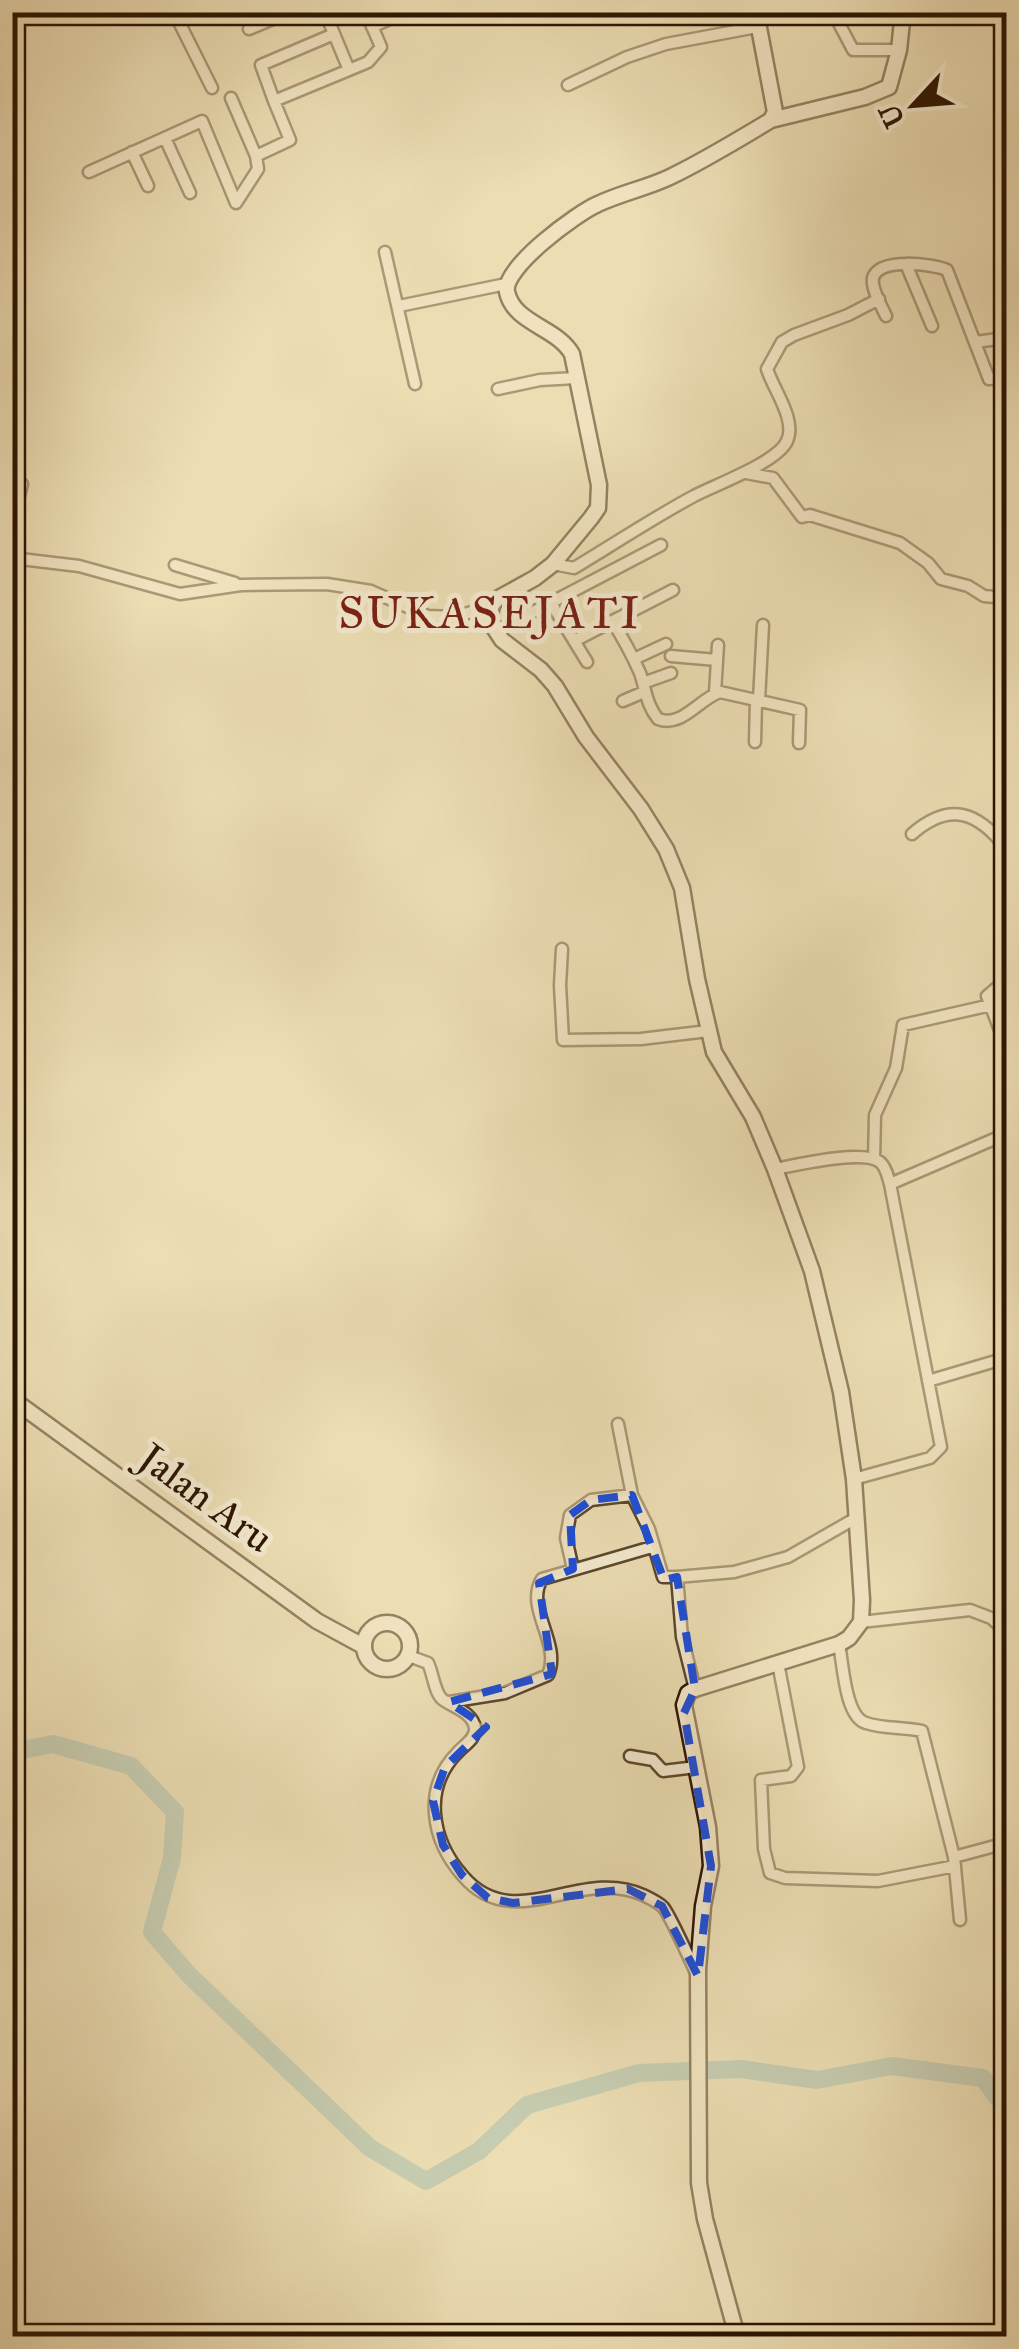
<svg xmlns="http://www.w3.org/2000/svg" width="1019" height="2349" font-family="'IM FELL Great Primer',serif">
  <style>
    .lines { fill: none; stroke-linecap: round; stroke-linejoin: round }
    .river { stroke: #99bbaf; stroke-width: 18 }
    .street-casing { stroke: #5c462d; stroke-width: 15 }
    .secondary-casing { stroke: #2c1400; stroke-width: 19 }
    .street { stroke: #f3e9ce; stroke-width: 10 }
    .secondary { stroke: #f3e9ce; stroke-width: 14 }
    .marked { fill: none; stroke: #1d4ed8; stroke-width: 8; stroke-dasharray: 20 12; stroke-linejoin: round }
    .labels { text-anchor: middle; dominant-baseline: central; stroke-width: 10; stroke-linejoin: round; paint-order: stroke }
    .street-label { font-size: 40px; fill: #2c1400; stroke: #f3e9ce }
    .quarter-label { font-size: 45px; letter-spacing: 2.5px; fill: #7a1f14; stroke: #f3e9ce }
  </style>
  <rect width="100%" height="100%" fill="#ecddb3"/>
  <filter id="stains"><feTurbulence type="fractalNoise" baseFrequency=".002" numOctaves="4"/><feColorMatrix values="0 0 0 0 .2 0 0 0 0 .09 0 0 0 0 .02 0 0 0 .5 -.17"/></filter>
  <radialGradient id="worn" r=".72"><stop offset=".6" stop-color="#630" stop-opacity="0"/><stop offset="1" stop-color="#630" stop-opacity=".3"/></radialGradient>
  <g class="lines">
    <path class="river" d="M12,1752L53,1744L131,1766L175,1812L172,1858L152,1932L188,1974L370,2148L426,2181L479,2151L527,2105L639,2073L741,2069L817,2080L892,2066L983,2078L1006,2109"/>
    <defs>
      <path id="street" d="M174,12L212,88
        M325,12L349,70L368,62L381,47L366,12
        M833,12L853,50H899
        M996,12V20
        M372,27L405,12
        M249,29L290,12
        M568,85L627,57L666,44L757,27
        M231,98L256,156
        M274,101L261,65L334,34
        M165,138L190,193
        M132,152L148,186
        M89,172L202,121L236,203L258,169L256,156L290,140L274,101L349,70
        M385,252L415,384
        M906,264L932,326
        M399,306L506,284
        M886,316C882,307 871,289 873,278C879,257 933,264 947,270L989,379L1006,377
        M975,342L1006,338
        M498,389L540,380L576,378
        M746,473L773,478L802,517L810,515L900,543L928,563L941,579L968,586L984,596L1006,598
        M12,540L15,512L22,484
        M12,558L79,566L180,594L241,585L327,584L371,591L428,616L456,617L492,605
        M553,564L574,568C614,544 653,518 694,496C715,485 778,462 787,441C797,420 773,389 767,369L782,342L794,335L848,315L879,299
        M175,565L235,583
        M551,603L587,662
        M612,621C623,638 632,655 640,673C646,690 646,704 658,719C682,728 699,699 720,692L800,710L799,743
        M495,632L661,545
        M574,641L673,590
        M671,656L717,660
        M634,659L666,644
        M643,683L671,673
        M715,693L718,645
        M759,700L763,625
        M623,701L644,692
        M755,742L756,700
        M912,834C950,801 978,812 1006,848
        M562,949L560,985L563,1040L641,1039L708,1031
        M1006,980L987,996L1006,1046
        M874,1159L875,1115L896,1068L903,1025L991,1005
        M775,1169C796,1165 863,1149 880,1162C886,1167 888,1177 890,1184L1006,1134
        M928,1381L1006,1358
        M618,1424L632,1495L649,1529L663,1577H677L682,1637L695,1689
        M854,1479L930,1458L941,1447L890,1184
        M573,1569L566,1538L570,1515L591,1500L632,1495
        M677,1577L734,1572L788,1557L856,1518
        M861,1622L970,1610L991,1618L1006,1631
        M839,1644C843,1664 845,1717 866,1723C884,1729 904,1727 922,1731L954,1857L960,1920
        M409,1656L428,1663C433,1673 434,1691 442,1699C452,1707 473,1712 475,1728C476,1739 464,1745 458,1752C422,1788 431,1840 463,1876C514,1936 580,1866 643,1895C649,1898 658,1902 663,1907C670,1915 691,1962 697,1975
        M778,1663L798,1767L791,1776L761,1780L764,1849L770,1873L785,1878L878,1881L955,1866
        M449,1702L505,1693L548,1675C562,1643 524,1608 542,1579L652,1547
        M630,1756L653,1760L663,1771L696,1767
        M954,1857L1006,1843"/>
      <path id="secondary" d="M771,120L865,97L889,87L899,50L903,12
        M12,1399L317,1621L363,1646
        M364 1646a23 23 0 1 1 46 0a23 23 0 1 1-46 0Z
        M737,2336L705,2219L699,2183L698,1970L703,1906L711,1866L708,1827L684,1705L688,1693L695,1689L839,1644L849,1638L861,1622L862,1600L854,1479L841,1392L812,1271L775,1169L753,1117L714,1052L697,979L682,888L666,849L641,809L586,737L555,686L541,670L502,640L489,620L492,605L497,599L535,578L553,564L591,518L598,508L599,485L572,354C557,327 514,324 507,292C502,268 577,213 598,204C621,193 647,188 670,177C705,160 738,140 771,120L775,112L756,12"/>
    </defs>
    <use href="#street" class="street-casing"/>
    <use href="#secondary" class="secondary-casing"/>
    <use href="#street" class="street"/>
    <use href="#secondary" class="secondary"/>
  </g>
  <path d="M0 0H1019V2349H0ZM632,1495L664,1580L677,1577L695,1689L684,1713L711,1866L698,1976L662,1906L628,1889L513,1903L488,1898L462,1875L443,1845L433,1801L445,1767L486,1727L449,1702L552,1674L539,1583L573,1569L570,1515L591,1500Z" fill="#ecddb3" fill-opacity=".55" fill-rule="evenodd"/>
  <path class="marked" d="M632,1495L664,1580L677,1577L695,1689L684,1713L711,1866L698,1976L662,1906L628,1889L513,1903L488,1898L462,1875L443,1845L433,1801L445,1767L486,1727L449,1702L552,1674L539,1583L573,1569L570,1515L591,1500Z"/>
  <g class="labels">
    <g class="street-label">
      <text transform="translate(206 1498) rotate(36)">Jalan Aru</text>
    </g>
    <g class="quarter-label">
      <text x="490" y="612">SUKASEJATI</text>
    </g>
  </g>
  <rect width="1019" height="2349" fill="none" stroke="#ecddb3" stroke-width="50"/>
  <rect x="15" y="15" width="989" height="2319" fill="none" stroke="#2c1400" stroke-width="5"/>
  <rect x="25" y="25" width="969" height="2299" fill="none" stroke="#2c1400" stroke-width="2.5"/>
  <g transform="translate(914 105) rotate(244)" stroke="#f3e9ce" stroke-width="8" paint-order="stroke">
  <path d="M0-8L18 38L0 25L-18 38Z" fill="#2c1400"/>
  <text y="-15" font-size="28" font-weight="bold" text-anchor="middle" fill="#2c1400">U</text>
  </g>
  <rect width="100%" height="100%" filter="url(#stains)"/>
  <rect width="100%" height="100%" fill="url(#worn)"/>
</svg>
